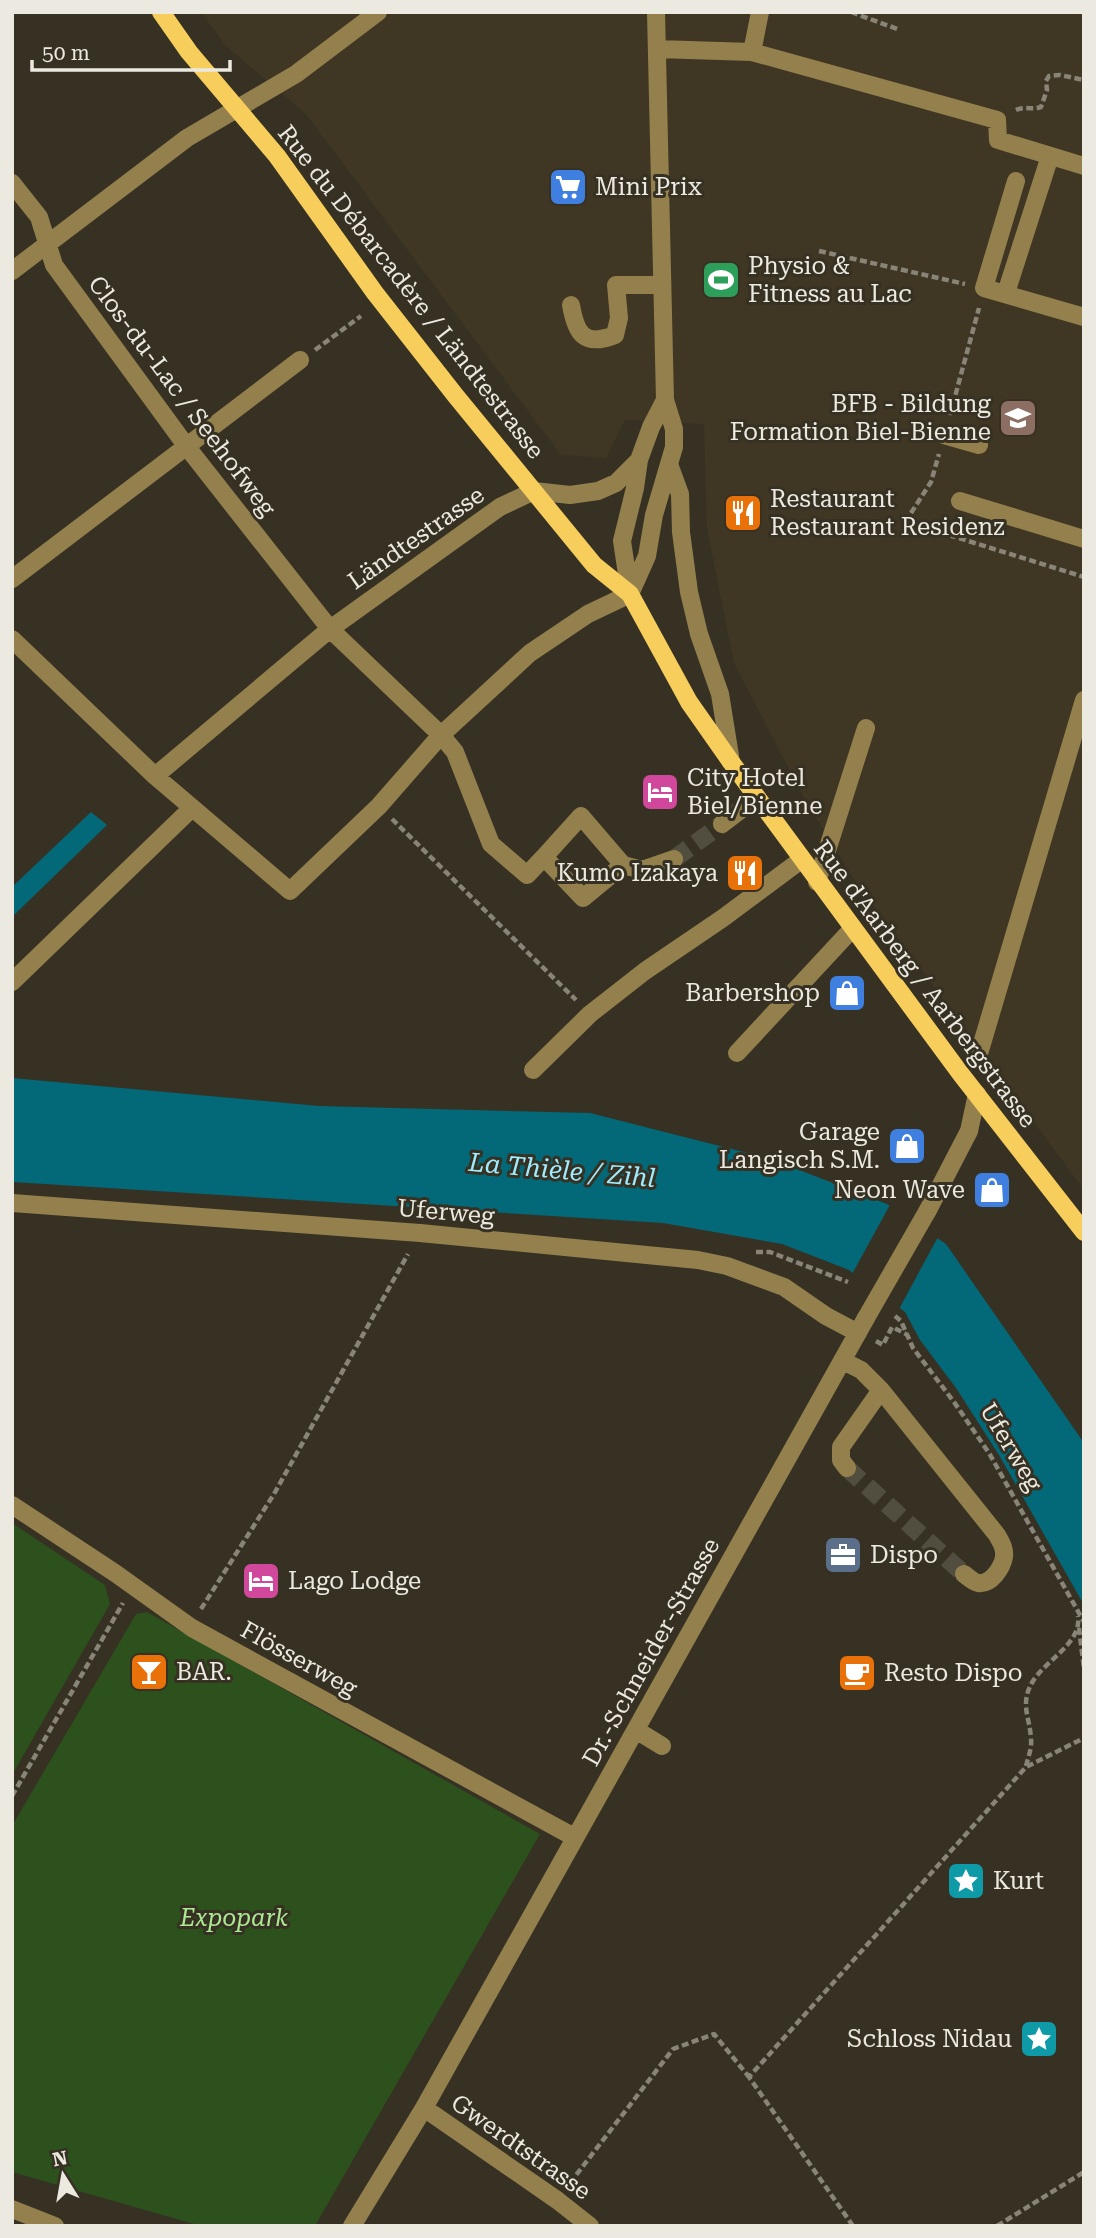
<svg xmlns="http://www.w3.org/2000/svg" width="1096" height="2238" font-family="'Roboto Serif',serif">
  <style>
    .built { fill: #3f3723 }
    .green { fill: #2c511c }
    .water { fill: #036877 }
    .pier { fill: #363123 }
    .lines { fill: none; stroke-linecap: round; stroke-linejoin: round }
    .minor-tunnel { stroke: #514d3f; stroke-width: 18; stroke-dasharray: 18 9; stroke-linecap: butt }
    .path { stroke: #888478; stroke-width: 4.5; stroke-dasharray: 7 3.5; stroke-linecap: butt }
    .minor { stroke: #94804d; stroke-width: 18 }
    .major { stroke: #f7ce5c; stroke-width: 18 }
    .minor-bridge { stroke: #94804d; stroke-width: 18 }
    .labels { text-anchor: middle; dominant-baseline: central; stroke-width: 6; stroke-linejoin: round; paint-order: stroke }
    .poi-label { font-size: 24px; fill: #ece9e0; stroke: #363123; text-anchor: start }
    .street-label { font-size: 24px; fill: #ece9e0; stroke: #363123 }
    .park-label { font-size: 24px; font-style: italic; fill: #abea92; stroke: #363123 }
    .water-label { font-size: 26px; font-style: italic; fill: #9eecfd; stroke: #363123 }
  </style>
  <rect width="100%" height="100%" fill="#363123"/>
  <path class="built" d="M201,12H1084V1190L852,876L805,800L734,663L707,529L704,424L625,420L606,458L561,455L305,113L225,45Z"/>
  <path class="green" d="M12,1523L105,1585L110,1604L12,1775Z
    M147,1612L540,1834L315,2226H201L12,2172V1826L136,1614Z"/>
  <path class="water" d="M91,812L107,825L12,917V887Z
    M12,1078L319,1106L590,1113L771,1159L887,1204L946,1244L1084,1443V1605L999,1455L956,1388L920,1340L905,1312L849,1270L782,1244L663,1223L12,1182Z"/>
  <path class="pier" d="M891,1203L939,1235L898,1311L851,1276Z"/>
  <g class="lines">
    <path class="minor-tunnel" d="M674,859L722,824
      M847,1468L964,1574"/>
    <path class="path" d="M851,12L900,30
      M1016,110C1025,106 1032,110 1041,107L1047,90L1046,81L1049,76L1060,75L1084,80
      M819,251L965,284
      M315,350L361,316
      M950,415L979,308
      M911,513L931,482L939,454
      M949,535L1084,577
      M392,819L576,1000
      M756,1252H770L848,1282
      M895,1316L901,1321L913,1348L954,1402L989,1453L1084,1622
      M876,1341L883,1345L892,1327L906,1334
      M201,1609L274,1494L408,1254
      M1079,1628L1084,1669
      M1026,1766C1028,1758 1032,1748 1031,1739C1030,1717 1019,1704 1033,1681C1046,1660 1082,1643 1078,1616
      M12,1796L123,1603
      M570,2183L673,2049L714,2034L749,2077
      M853,2226L749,2077L1026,1767L1084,1738
      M997,2226L1084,2172"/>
    <path class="minor" d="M657,49L752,52L997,120L998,140L1084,166
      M752,52L760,12
      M1016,181L984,288L1084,317
      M12,183L39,217L54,265L187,447L330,629L441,735L455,752L491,844L527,875L544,857L583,898L623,865L581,816L544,857
      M12,271L187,138L296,74L378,12
      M1006,293L1050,156
      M571,305C576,334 584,347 615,335L619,318L616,285H662
      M944,435L979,445
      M669,464L680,494L681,532L689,592L699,634L720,694L731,762
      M960,501L1084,539
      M12,579L300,360
      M630,594L647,556L654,515L674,447V429L665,400L656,12
      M630,594L622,541L635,488L639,460L651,427L665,400
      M12,639L155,776L290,891L379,806L441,735L530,653L588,614L630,594
      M155,776L330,629L500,507L534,491L570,495L598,491L616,483L639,460
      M722,824L756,798
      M623,865L642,870L674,859
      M817,882L866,728
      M12,982L192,808
      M737,1053L853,928
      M978,1057L1084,700
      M533,1070L590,1014L645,971L723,918L801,860
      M12,1203L420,1233L698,1260L727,1266L784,1287L826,1316L858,1333
      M928,1210L969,1131L977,1094
      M843,1361L861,1370L881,1390L997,1535C1001,1542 1005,1548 1004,1557C1002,1568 991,1585 978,1583C973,1582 968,1577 964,1574
      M847,1468L841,1460V1447L881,1390
      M12,1505L115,1573L192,1628L574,1837
      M636,1730L662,1746
      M424,2108L557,2200L590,2226
      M12,2209L55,2226
      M352,2226L424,2108L866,1318"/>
    <path class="major" d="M161,12L189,52L277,156L375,293L455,395L594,565L630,594L689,702L731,762L960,1073L1084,1232"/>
    <path class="minor-bridge" d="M866,1318L928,1210"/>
  </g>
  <defs>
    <symbol id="supermarket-square" viewBox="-11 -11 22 22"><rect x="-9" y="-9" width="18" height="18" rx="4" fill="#3f7fe0" stroke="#363123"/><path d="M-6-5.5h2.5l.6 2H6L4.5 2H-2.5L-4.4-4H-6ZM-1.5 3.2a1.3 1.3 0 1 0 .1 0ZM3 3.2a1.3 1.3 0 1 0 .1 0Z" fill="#fff"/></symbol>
    <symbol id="stadium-square" viewBox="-11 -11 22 22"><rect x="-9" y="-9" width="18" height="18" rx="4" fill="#2e9e5b" stroke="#363123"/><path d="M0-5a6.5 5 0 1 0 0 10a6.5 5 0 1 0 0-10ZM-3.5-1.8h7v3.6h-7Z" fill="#fff"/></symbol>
    <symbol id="school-square" viewBox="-11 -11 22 22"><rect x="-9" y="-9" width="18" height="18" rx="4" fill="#8d6e63" stroke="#363123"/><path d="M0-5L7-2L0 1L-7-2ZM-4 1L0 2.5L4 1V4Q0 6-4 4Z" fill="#fff"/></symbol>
    <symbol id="restaurant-square" viewBox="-11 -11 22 22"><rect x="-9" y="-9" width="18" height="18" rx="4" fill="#e8710a" stroke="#363123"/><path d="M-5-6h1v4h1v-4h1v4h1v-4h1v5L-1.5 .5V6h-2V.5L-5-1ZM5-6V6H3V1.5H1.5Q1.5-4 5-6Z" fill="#fff"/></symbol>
    <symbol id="hotel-square" viewBox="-11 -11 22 22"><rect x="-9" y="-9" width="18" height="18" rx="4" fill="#d1479c" stroke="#363123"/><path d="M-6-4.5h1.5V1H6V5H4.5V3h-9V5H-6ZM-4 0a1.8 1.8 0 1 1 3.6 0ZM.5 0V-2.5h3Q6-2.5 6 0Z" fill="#fff"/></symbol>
    <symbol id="shop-square" viewBox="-11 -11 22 22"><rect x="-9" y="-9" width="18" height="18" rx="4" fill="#3f7fe0" stroke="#363123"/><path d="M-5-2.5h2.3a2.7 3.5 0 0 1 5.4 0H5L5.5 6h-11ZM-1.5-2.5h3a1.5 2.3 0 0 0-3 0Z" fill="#fff"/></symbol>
    <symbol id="office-square" viewBox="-11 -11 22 22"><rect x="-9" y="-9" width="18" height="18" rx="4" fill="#5c6f8a" stroke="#363123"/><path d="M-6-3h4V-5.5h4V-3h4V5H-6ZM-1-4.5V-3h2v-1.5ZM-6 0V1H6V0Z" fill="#fff"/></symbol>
    <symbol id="bar-square" viewBox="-11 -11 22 22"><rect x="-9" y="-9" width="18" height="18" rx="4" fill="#e8710a" stroke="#363123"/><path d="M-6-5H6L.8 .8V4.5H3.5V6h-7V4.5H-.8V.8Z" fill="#fff"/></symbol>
    <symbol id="cafe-square" viewBox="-11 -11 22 22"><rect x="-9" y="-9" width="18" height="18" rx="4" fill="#e8710a" stroke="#363123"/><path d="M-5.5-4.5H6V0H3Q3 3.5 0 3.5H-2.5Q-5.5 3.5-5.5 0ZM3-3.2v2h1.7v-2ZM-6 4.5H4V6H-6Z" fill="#fff"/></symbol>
    <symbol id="sight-square" viewBox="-11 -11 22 22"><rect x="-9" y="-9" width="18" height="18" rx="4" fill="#0f9aa8" stroke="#363123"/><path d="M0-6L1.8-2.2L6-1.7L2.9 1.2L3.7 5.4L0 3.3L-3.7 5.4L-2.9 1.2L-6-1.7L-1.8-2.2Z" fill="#fff"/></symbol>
  </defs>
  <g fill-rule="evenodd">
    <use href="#supermarket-square" x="546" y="165" width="44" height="44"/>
    <use href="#stadium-square" x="699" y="258" width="44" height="44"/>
    <use href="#school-square" x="996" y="396" width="44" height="44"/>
    <use href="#restaurant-square" x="721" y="491" width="44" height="44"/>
    <use href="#hotel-square" x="638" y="770" width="44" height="44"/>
    <use href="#restaurant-square" x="723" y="851" width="44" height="44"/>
    <use href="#shop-square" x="825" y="971" width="44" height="44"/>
    <use href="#shop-square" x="885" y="1124" width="44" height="44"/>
    <use href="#shop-square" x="970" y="1168" width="44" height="44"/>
    <use href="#office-square" x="821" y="1533" width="44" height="44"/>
    <use href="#hotel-square" x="239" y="1559" width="44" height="44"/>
    <use href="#bar-square" x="127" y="1650" width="44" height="44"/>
    <use href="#cafe-square" x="835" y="1651" width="44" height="44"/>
    <use href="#sight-square" x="944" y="1859" width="44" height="44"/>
    <use href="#sight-square" x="1017" y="2017" width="44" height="44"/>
  </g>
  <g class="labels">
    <g class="poi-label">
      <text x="595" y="187">Mini Prix</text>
      <text x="748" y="266">Physio &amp;<tspan x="748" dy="28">Fitness au Lac</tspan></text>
      <text x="991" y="404" text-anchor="end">BFB - Bildung<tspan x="991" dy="28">Formation Biel-Bienne</tspan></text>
      <text x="770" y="499">Restaurant<tspan x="770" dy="28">Restaurant Residenz</tspan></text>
      <text x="687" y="778">City Hotel<tspan x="687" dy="28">Biel/Bienne</tspan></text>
      <text x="718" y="873" text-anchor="end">Kumo Izakaya</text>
      <text x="820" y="993" text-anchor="end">Barbershop</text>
      <text x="880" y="1132" text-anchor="end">Garage<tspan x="880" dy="28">Langisch S.M.</tspan></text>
      <text x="965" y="1190" text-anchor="end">Neon Wave</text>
      <text x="870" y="1555">Dispo</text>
      <text x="288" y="1581">Lago Lodge</text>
      <text x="176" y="1672">BAR.</text>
      <text x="884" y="1673">Resto Dispo</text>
      <text x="993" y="1881">Kurt</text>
      <text x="1012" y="2039" text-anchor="end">Schloss Nidau</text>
    </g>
    <g class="street-label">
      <text transform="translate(411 292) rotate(52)">Rue du Débarcadère / Ländtestrasse</text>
      <text transform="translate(182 396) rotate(53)">Clos-du-Lac / Seehofweg</text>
      <text transform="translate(416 538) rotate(-35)">Ländtestrasse</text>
      <text transform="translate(925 984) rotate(53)">Rue d'Aarberg / Aarbergstrasse</text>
      <text transform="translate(446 1212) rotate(5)">Uferweg</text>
      <text transform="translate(1011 1447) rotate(59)">Uferweg</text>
      <text transform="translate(651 1652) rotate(-61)">Dr.-Schneider-Strasse</text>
      <text transform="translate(299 1659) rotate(29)">Flösserweg</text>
      <text transform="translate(521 2147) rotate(35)">Gwerdtstrasse</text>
    </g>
    <g class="park-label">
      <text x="234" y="1918">Expopark</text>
    </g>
    <g class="water-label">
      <text transform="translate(562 1170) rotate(5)">La Thièle / Zihl</text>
    </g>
  </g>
  <rect width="1096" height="2238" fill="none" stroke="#ece9e0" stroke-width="28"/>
  <g transform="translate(63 2175) rotate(349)" stroke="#363123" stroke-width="5" paint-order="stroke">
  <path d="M0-5L12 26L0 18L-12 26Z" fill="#ece9e0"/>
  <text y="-10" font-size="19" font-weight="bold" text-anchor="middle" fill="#ece9e0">N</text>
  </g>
  <path d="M32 60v10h198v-10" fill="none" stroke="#ece9e0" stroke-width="3.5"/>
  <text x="42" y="60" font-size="21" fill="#ece9e0" stroke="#363123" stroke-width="5" paint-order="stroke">50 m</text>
</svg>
